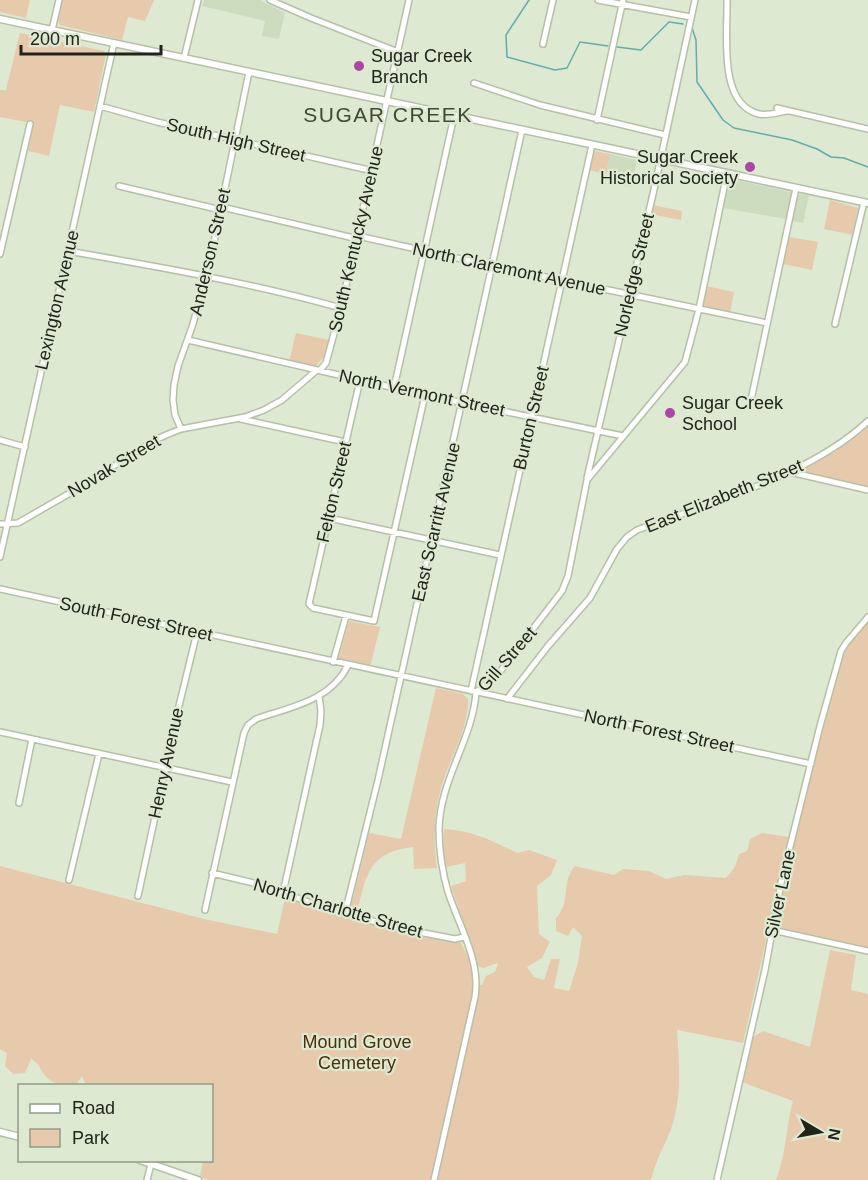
<svg xmlns="http://www.w3.org/2000/svg" width="868" height="1180" font-family="Arial,sans-serif">
  <style>
    .built { fill: #cddcbe }
    .green { fill: #e7c9ac }
    .lines { fill: none; stroke-linecap: round; stroke-linejoin: round }
    .stream { stroke: #5faeac; stroke-width: 1.5 }
    .minor-casing { stroke: #b4c0a8; stroke-width: 8 }
    .major-casing { stroke: #b4c0a8; stroke-width: 9 }
    .minor { stroke: #fff; stroke-width: 5 }
    .major { stroke: #fff; stroke-width: 6 }
    .poi-dot { fill: #ac45a8; stroke: #ddead1; stroke-width: 2 }
    .labels { text-anchor: middle; dominant-baseline: central; stroke-width: 4.5; stroke-linejoin: round; paint-order: stroke }
    .poi-label { font-size: 18px; fill: #20241b; stroke: #ddead1; text-anchor: start }
    .street-label { font-size: 18px; fill: #20241b; stroke: #ddead1 }
    .park-label { font-size: 18px; fill: #4d2e0b; stroke: #ddead1 }
    .quarter-label { font-size: 21px; letter-spacing: 1.5px; fill: #404a36; stroke: #ddead1 }
  </style>
  <rect width="100%" height="100%" fill="#ddead1"/>
  <path class="built" d="M204,0H260L285,13L279,39L262,36L265,21L202,6Z
    M610,154L637,160L631,187L616,185L617,176L606,174Z
    M731,179L790,192L791,194L786,219L723,208L729,181Z
    M801,194L809,196L803,223L792,221L798,195Z"/>
  <path class="green" d="M0,0H30L26,18L0,12Z
    M63,0H154L145,21L128,17L122,40L60,25L58,22Z
    M20,33L104,51L106,55L94,112L60,105L49,156L28,151L31,131L26,122L0,117V90H6Z
    M595,151L610,154L606,174L589,170L593,152Z
    M830,200L858,208L853,235L824,229Z
    M652,205L682,211L681,220L650,214Z
    M789,237L818,242L812,270L783,264Z
    M706,286L734,292L730,313L704,307L702,305Z
    M296,333L329,340L325,356L315,367L289,362Z
    M868,421V490L788,472L812,461Z
    M868,617V951L772,930L841,651Z
    M349,621L380,627L370,667L338,659Z
    M436,688L463,694L468,699C469,729 449,759 441,788C434,814 433,841 437,868L414,869L413,847C368,852 366,876 357,913L352,910L351,906L369,833L401,839Z
    M444,829C471,830 493,841 517,853L529,850L557,860L551,875L537,886L539,934L550,942L542,958L527,967L534,977L544,980L551,959H560L554,988L569,991L578,963L582,936L573,927L568,936L556,931V918C572,902 560,883 575,866L614,875L623,869L649,871L666,879L685,875L726,878L735,867L739,854L747,851L750,839L762,833L789,837L743,1043L677,1030C679,1061 682,1092 673,1123C667,1143 656,1158 651,1180H208L200,1177L203,1161L212,1160V1086L86,1085L82,1076L76,1085C64,1085 51,1085 44,1074C38,1066 41,1065 31,1059L25,1073L13,1074L5,1066L7,1053L0,1049V866L204,919L277,934L285,898C340,917 395,930 452,942L460,941C467,955 474,967 472,983L482,985L486,976L495,972L498,963L483,968L478,966L451,886L466,881L465,863L446,867L443,849Z
    M830,950L856,955L851,990L868,994V1180H776C786,1155 786,1127 793,1101L742,1082L753,1037L763,1031L810,1047Z"/>
  <g class="lines">
    <path class="stream" d="M529,0L506,35L507,57L555,70L567,68L580,42L608,46
      M692,28L696,40L697,82L723,120L734,128L792,140L817,149L831,157L844,158L868,167
      M617,47L641,50L669,22L683,24"/>
    <defs>
      <path id="minor" d="M270,0L311,18L398,52
        M598,0L691,17
        M727,0C728,32 717,104 759,114C768,116 779,112 787,111
        M52,30L59,0
        M543,44L553,0
        M184,58L198,0
        M474,83L540,105L665,135
        M100,106L157,122L373,171
        M777,108L868,129
        M597,120L623,0
        M119,186L221,210
        M222,207L358,239
        M358,236L493,266L767,323
        M68,251C160,267 251,283 341,308
        M0,254L30,124
        M835,324L864,202
        M188,340L425,395L623,436
        M320,370L326,363L341,308L409,0
        M360,380L309,604L313,608L374,621L425,395
        M394,388L454,116
        M751,400L796,188
        M241,419L345,442
        M181,429L175,415L173,400L174,385L178,366L192,327L207,276L249,72
        M0,440L25,447
        M790,472L868,490
        M587,478L653,194L695,0
        M329,518L500,555
        M0,524L18,523L84,485L153,441L166,435L181,429L245,417L264,410L282,400L317,370
        M0,557L114,43
        M0,589L811,764
        M333,662L346,616
        M471,691L592,145
        M507,699L548,646L590,598L617,549L627,537L637,530C710,503 811,475 868,421
        M0,732L232,782
        M19,803L32,739
        M212,873L262,885L314,904L393,927L455,939L464,937
        M69,880L99,754
        M283,893L320,725L321,711L319,696
        M138,896L177,714L197,632
        M205,910L244,733L248,725L256,719C290,707 331,701 348,665
        M345,913L378,780L522,130
        M772,930L868,951
        M147,1180L151,1164
        M434,1180L475,997C481,961 459,926 448,892C442,871 439,850 439,829C440,779 473,739 476,692L496,677L562,591L568,576L587,480L685,362L699,309L727,173
        M717,1180L765,970L781,883L820,726L841,651L846,643L868,617"/>
      <path id="major" d="M0,19L868,203
        M0,1132L20,1137
        M140,1160L198,1180"/>
    </defs>
    <use href="#minor" class="minor-casing"/>
    <use href="#major" class="major-casing"/>
    <use href="#minor" class="minor"/>
    <use href="#major" class="major"/>
  </g>
  <g class="poi-dot">
    <circle cx="359" cy="66" r="6"/>
    <circle cx="750" cy="167" r="6"/>
    <circle cx="670" cy="413" r="6"/>
  </g>
  <g class="labels">
    <g class="poi-label">
      <text x="371" y="56">Sugar Creek<tspan x="371" dy="21">Branch</tspan></text>
      <text x="738" y="157" text-anchor="end">Sugar Creek<tspan x="738" dy="21">Historical Society</tspan></text>
      <text x="682" y="403">Sugar Creek<tspan x="682" dy="21">School</tspan></text>
    </g>
    <g class="street-label">
      <text transform="translate(236 140) rotate(13)">South High Street</text>
      <text transform="translate(356 239) rotate(-77)">South Kentucky Avenue</text>
      <text transform="translate(210 252) rotate(-77)">Anderson Street</text>
      <text transform="translate(509 269) rotate(12)">North Claremont Avenue</text>
      <text transform="translate(634 275) rotate(-77)">Norledge Street</text>
      <text transform="translate(57 300) rotate(-77)">Lexington Avenue</text>
      <text transform="translate(422 393) rotate(12)">North Vermont Street</text>
      <text transform="translate(531 418) rotate(-77)">Burton Street</text>
      <text transform="translate(114 466) rotate(-31)">Novak Street</text>
      <text transform="translate(334 492) rotate(-77)">Felton Street</text>
      <text transform="translate(724 496) rotate(-22)">East Elizabeth Street</text>
      <text transform="translate(436 522) rotate(-77)">East Scarritt Avenue</text>
      <text transform="translate(136 619) rotate(12)">South Forest Street</text>
      <text transform="translate(507 659) rotate(-49)">Gill Street</text>
      <text transform="translate(659 731) rotate(12)">North Forest Street</text>
      <text transform="translate(166 763) rotate(-78)">Henry Avenue</text>
      <text transform="translate(780 894) rotate(-78)">Silver Lane</text>
      <text transform="translate(338 908) rotate(16)">North Charlotte Street</text>
    </g>
    <g class="park-label">
      <text x="357" y="1042">Mound Grove<tspan x="357" dy="21">Cemetery</tspan></text>
    </g>
    <g class="quarter-label">
      <text x="388" y="114">SUGAR CREEK</text>
    </g>
  </g>
  <rect x="18" y="1084" width="195" height="78" fill="#ddead1" stroke="#919b88" stroke-width="1.5"/>
  <rect x="30" y="1104" width="30" height="9" fill="#ffffff" stroke="#919b88" stroke-width="1.5"/>
  <text x="72" y="1114" font-size="18" fill="#20241b">Road</text>
  <rect x="30" y="1129" width="30" height="18" fill="#e7c9ac" stroke="#919b88" stroke-width="1.5"/>
  <text x="72" y="1144" font-size="18" fill="#20241b">Park</text>
  <g transform="translate(820 1132) rotate(100)" stroke="#ddead1" stroke-width="4.5" paint-order="stroke">
  <path d="M0-4.5L10 22L0 15L-10 22Z" fill="#20241b"/>
  <text y="-9" font-size="16" font-weight="bold" text-anchor="middle" fill="#20241b">N</text>
  </g>
  <path d="M21 45v9h140v-9" fill="none" stroke="#20241b" stroke-width="3"/>
  <text x="30" y="45" font-size="18" fill="#20241b" stroke="#ddead1" stroke-width="4.5" paint-order="stroke">200 m</text>
</svg>
